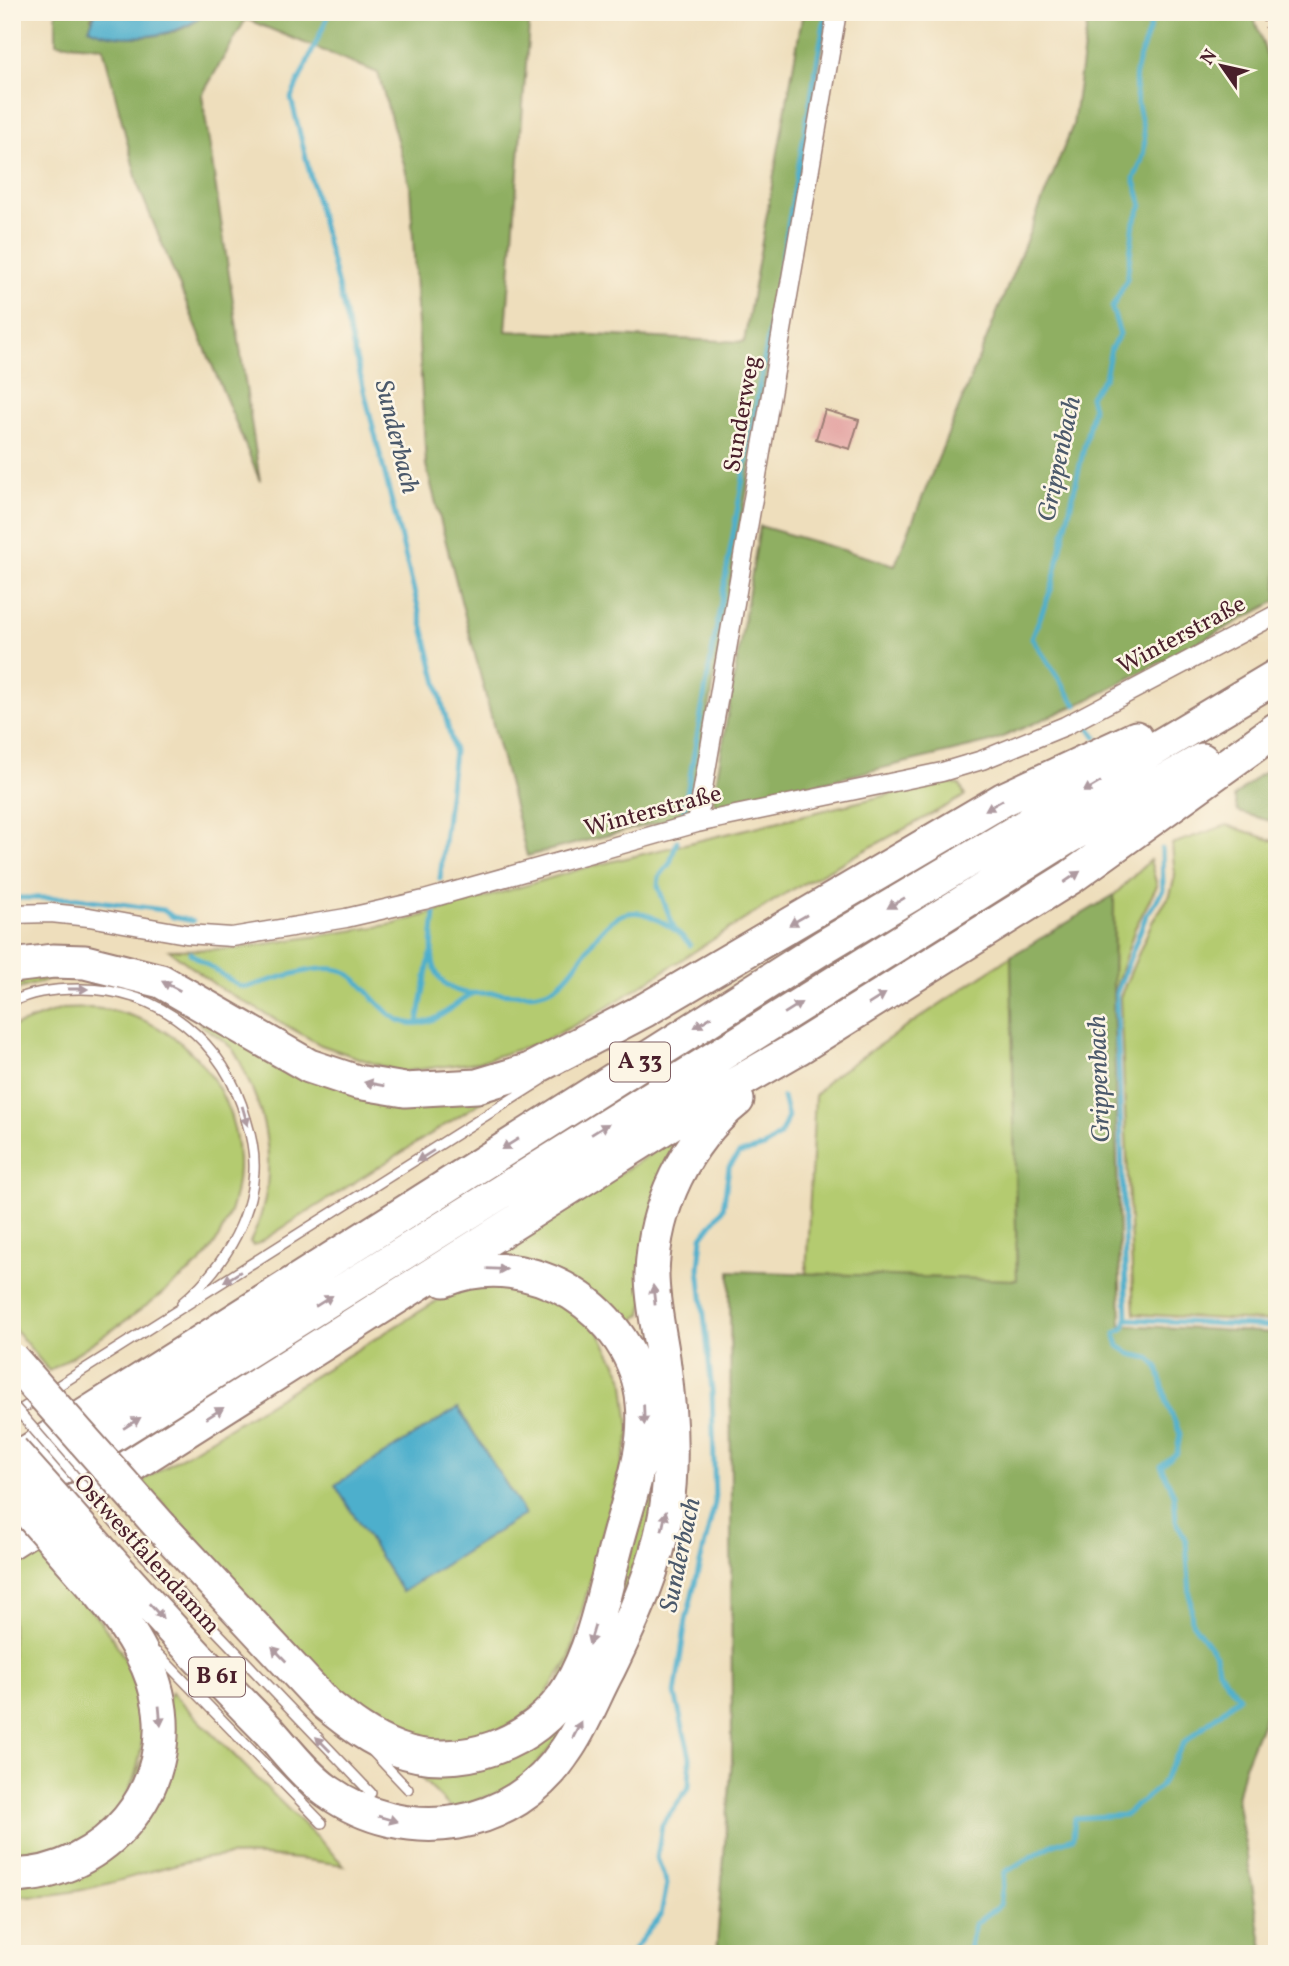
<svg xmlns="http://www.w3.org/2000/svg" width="1289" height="1966" font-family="Vollkorn,serif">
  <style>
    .green { fill: #b4cb70; stroke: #7f754e; stroke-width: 2 }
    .forest { fill: #8faf62; stroke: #6c6746; stroke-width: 2 }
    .water { fill: #4dafcc; stroke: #4c677c; stroke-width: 2 }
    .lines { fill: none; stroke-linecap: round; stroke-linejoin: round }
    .stream { stroke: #4dafcc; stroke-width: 5 }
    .building { fill: #e6aba8 }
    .lane-casing { stroke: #9c7e74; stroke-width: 12 }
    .street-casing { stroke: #9c7e74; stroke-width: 21 }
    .highway-casing { stroke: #9c7e74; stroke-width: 37 }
    .lane { stroke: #fff; stroke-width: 9 }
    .street { stroke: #fff; stroke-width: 18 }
    .highway { stroke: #fff; stroke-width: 33 }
    .rail { stroke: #4a1f2b; stroke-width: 5; stroke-dasharray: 10 5; stroke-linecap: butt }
    .lane-bridge-casing { stroke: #9c7e74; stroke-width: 12; stroke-linecap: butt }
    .highway-bridge-casing { stroke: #9c7e74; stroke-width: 37; stroke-linecap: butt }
    .lane-bridge { stroke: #fff; stroke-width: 9 }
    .highway-bridge { stroke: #fff; stroke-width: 33 }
    .oneway { fill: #ae9aa0 }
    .labels { text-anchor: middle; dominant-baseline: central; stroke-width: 5; stroke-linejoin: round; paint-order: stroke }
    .shield { fill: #fcf5e5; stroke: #7f5f63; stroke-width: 2 }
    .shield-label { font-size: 23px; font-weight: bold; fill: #4a1f2b }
    .street-label { font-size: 24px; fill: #4a1f2b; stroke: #fcf5e5 }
    .water-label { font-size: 26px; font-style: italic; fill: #4b596b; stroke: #fcf5e5 }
  </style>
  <rect width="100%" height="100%" fill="#fcf5e5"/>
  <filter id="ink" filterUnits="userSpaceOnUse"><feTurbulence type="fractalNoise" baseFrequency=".0143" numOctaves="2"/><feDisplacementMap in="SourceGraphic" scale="14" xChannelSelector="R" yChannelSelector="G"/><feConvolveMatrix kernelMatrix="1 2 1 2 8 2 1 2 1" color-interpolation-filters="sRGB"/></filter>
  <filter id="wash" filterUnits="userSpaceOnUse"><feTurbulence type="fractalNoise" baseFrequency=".00686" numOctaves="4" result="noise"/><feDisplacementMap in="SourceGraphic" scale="28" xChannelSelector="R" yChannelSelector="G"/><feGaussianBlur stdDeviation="1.57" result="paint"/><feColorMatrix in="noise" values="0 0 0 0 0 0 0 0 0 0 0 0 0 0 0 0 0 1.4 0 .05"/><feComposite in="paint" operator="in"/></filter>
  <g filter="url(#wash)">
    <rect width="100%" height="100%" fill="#eedebc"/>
    <path class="green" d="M941,782L960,785L965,796L786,893L598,1013L544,1041L478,1062L399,1072L321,1045L218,987L169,950L234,949L395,924L581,869Z
      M1227,825L1277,842V1322L1134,1314L1120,997L1152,922L1170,895L1175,876L1172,844Z
      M1150,860L1157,886L1135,928L1113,995L1114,895Z
      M1011,956L1017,1281L806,1275L815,1096L829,1079Z
      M23,975L95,978L51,979L12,991V978Z
      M92,1008C216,1017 283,1159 204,1259C196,1268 184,1276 175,1283C136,1316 92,1343 49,1371L12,1326V1027L62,1009Z
      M200,1013L262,1054L489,1097L254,1246L250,1242C276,1190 273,1132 248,1080C244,1071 240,1059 234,1051C226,1040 210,1032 200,1024Z
      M674,1139L675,1150L642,1314L626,1326L489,1257Z
      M511,1285L567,1304L598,1330L623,1376L630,1434L569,1659L542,1700L519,1720L500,1730L463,1740L431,1741L384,1728L338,1695L142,1481L442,1298L467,1289Z
      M658,1458L653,1510L640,1562L557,1740L532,1770L507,1790L452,1809L414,1771L532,1744Z
      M35,1548C67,1586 110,1623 130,1670C156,1729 141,1805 84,1840C62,1854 37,1858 12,1860V1563Z
      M171,1692L344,1865C292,1858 242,1850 190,1861C127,1875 79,1900 12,1895V1886L101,1861Z"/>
    <path class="forest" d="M56,12H96L91,18C99,23 110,33 119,35C148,40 186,34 206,12H530L506,331L744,342L803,12H829L692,809L683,816L527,856L426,465L410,186L378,73L246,19L202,95L260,481L139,188L103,47L56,43Z
      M1089,12H1252L1277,85V601L1088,700L991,742L720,807L713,801L760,526L895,565L1073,125Z
      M1277,766V823L1238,812L1234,797L1258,776Z
      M1114,895L1113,995L1121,1325L1277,1333V1685L1245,1764L1237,1798L1264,1954H716L732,1759L730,1271L1017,1280L1011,956Z"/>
    <path class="water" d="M96,12H206C183,38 119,44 89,28Z
      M458,1408L525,1514L402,1592L335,1485Z"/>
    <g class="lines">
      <path class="stream" d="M330,12L291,98L454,751L440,879
        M1076,705L1032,638L1052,587L1093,408L1090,396L1105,377L1111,348L1120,334L1112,308L1127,279L1134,222L1142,205L1134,178C1159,133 1131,116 1136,71C1139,51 1152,33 1152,12
        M1087,724L1096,737
        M684,810L826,12
        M12,898H77L163,910L173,917L193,921
        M435,914C432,943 424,982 461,992C472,995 487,992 498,993C517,994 539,997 556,986C587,965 604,894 652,917C668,925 679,931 690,945
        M674,928L658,886L659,877L670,863L677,841
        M190,953L239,986L248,987C271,981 321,962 343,971C373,984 387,1038 432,1020C445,1015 458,1001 472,994
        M418,1022L430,955
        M1127,1319L1277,1327
        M630,1954L661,1915L667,1884L657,1858L662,1825L689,1787L690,1757L675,1694L686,1620L715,1503L712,1391L699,1268L702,1237L723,1209L729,1167L739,1154L764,1147L780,1135L788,1117L783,1097
        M968,1954L975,1924L1000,1905L1005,1872L1054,1844L1073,1838L1075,1818L1125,1815L1160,1786L1183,1744L1239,1697L1218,1670L1216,1655L1192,1622L1186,1541L1176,1520L1174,1494L1161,1466L1177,1453L1180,1434L1167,1403L1158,1367L1149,1358L1131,1354L1119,1346L1115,1333L1124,1328L1127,1319L1116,994L1146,916L1163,890L1162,849"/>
    </g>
    <g id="blocks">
      <path class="building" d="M825,410L859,420L850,449L816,439Z"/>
    </g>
  </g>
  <g filter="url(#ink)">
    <use href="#blocks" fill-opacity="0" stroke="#9c7e74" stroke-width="2"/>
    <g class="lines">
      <defs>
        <path id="lane" d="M12,1002C32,991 57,989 79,989C160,988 225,1042 246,1119C251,1135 255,1153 254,1171C251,1223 221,1270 182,1303
          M12,1415L542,1080
          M134,1545L371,1793
          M157,1653L322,1823
          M373,1752L408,1789"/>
        <path id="street" d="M697,823L837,12
          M12,914L51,913L89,917L186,934L232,937L346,918L424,900L697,823L942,772L982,760L1065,726L1277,614"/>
        <path id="highway" d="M12,966L53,961L85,962L161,981L309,1066L357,1082L405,1090L477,1086L530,1070L645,1010L1004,799L1136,738
          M12,1462L823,947L1277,676
          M14,1497L1063,840L1202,760
          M161,1527L326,1704C348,1722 370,1739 397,1749C457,1772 536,1744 569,1688C595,1645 604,1591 617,1543C629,1497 648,1450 643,1403C634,1310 530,1245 444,1280
          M12,1541L706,1101L798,1048L1071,877L1277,729
          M110,1561C162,1619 214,1676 269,1731C287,1751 306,1776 327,1791C406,1847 513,1832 566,1750C583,1726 594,1696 608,1670C633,1619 656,1569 666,1512C674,1462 670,1408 663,1358C659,1330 652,1302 652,1274C654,1206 685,1142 737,1100
          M12,1876C105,1874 180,1788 157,1694C147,1650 115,1609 85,1576"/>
      </defs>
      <use href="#lane" class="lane-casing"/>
      <use href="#street" class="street-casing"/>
      <use href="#highway" class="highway-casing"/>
      <use href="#lane" class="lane"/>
      <use href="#street" class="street"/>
      <use href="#highway" class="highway"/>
      <path class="rail" d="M1262,12L1277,56
        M1274,12L1277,20"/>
      <defs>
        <path id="lane-bridge" d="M12,1404L134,1545"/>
        <path id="highway-bridge" d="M12,1359L161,1527
          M12,1451L110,1561
          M12,1493L85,1576"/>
      </defs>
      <use href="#lane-bridge" class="lane-bridge-casing"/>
      <use href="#highway-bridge" class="highway-bridge-casing"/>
      <use href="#lane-bridge" class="lane-bridge"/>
      <use href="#highway-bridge" class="highway-bridge"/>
    </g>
    <defs><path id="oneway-solid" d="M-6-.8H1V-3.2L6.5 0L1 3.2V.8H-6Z" transform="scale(1.75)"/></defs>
    <g class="oneway">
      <use href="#oneway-solid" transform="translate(1092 787) rotate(149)"/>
      <use href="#oneway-solid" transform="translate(994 805) rotate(150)"/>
      <use href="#oneway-solid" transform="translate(1072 877) rotate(-34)"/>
      <use href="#oneway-solid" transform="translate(896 903) rotate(149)"/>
      <use href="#oneway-solid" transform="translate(798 920) rotate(150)"/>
      <use href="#oneway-solid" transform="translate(171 986) rotate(-153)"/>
      <use href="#oneway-solid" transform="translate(78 989)"/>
      <use href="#oneway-solid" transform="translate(877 999) rotate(-32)"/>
      <use href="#oneway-solid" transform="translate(793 1008) rotate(-32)"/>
      <use href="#oneway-solid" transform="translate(703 1022) rotate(148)"/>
      <use href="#oneway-solid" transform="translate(374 1084) rotate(-170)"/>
      <use href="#oneway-solid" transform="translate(245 1116) rotate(74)"/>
      <use href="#oneway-solid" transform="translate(600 1129) rotate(-32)"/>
      <use href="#oneway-solid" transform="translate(510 1144) rotate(148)"/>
      <use href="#oneway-solid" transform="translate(425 1156) rotate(148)"/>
      <use href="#oneway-solid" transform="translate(497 1269) rotate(2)"/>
      <use href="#oneway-solid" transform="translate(232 1277) rotate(148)"/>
      <use href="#oneway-solid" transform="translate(654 1295) rotate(-96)"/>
      <use href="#oneway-solid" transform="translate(324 1301) rotate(-32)"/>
      <use href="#oneway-solid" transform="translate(215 1413) rotate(-32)"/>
      <use href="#oneway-solid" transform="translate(644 1415) rotate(88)"/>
      <use href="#oneway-solid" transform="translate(132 1423) rotate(-32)"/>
      <use href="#oneway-solid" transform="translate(664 1521) rotate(-78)"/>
      <use href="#oneway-solid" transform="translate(156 1611) rotate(47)"/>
      <use href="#oneway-solid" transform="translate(592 1635) rotate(107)"/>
      <use href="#oneway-solid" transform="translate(279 1654) rotate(-134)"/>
      <use href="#oneway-solid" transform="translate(160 1716) rotate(85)"/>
      <use href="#oneway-solid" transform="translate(577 1730) rotate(-63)"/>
      <use href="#oneway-solid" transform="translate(323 1744) rotate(-135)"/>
      <use href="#oneway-solid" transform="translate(388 1819) rotate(16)"/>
    </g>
  </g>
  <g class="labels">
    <g class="shield">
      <rect x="610" y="1042.5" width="60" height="39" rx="5"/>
      <rect x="189" y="1657.5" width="56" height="39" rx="5"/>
    </g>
    <g class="shield-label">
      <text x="640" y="1062">A 33</text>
      <text x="217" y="1677">B 61</text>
    </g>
    <g class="street-label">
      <text transform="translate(743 414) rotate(-80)">Sunderweg</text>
      <text transform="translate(1182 636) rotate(-28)">Winterstraße</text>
      <text transform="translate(653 812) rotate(-15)">Winterstraße</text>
      <text transform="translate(146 1555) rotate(48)">Ostwestfalendamm</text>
    </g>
    <g class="water-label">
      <text transform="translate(396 437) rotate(76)">Sunderbach</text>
      <text transform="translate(1060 459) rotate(-78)">Grippenbach</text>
      <text transform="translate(1100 1079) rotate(-92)">Grippenbach</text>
      <text transform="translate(681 1555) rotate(-78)">Sunderbach</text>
    </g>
  </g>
  <rect width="1289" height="1966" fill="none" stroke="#fcf5e5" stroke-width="42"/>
  <g transform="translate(1222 66) rotate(304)" stroke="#fcf5e5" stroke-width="5" paint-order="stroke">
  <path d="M0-5L12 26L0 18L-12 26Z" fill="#4a1f2b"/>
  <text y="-10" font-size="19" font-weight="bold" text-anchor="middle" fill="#4a1f2b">N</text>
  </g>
</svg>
